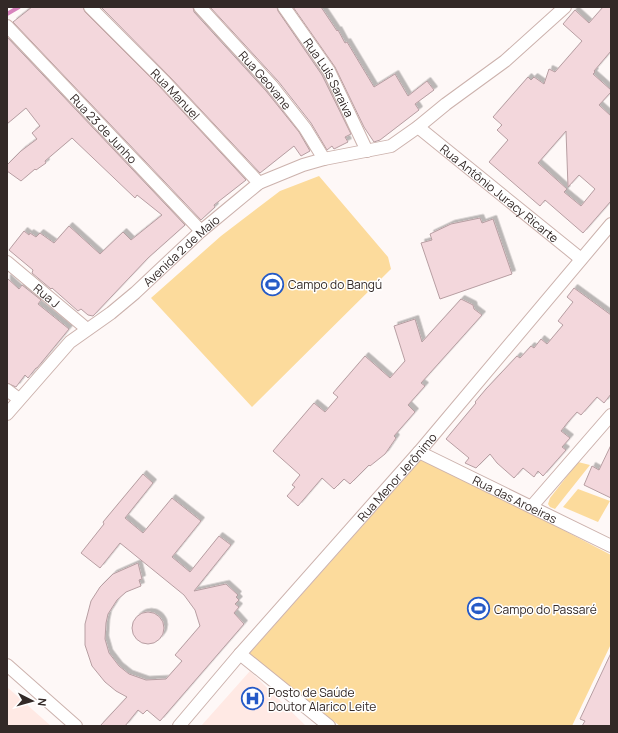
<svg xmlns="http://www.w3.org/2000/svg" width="618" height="733" font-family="Manrope,sans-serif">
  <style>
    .built { fill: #ffe9e4 }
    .green { fill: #fcdb9c }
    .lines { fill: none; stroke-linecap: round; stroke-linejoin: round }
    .stream { stroke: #d783bc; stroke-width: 4 }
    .building { fill: #f3d7dc; stroke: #b79ea2; fill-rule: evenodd; filter: url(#shadow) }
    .street-casing { stroke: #ccb2ad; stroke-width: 14 }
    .street { stroke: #fff; stroke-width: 12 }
    .labels { text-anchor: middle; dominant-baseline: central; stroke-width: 3; stroke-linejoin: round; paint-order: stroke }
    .street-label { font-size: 12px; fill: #332927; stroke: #fff }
    .poi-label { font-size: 12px; fill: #332927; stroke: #fff; text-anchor: start }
  </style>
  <defs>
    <filter id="shadow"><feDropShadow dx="3.5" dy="-3.5" stdDeviation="0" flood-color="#0004"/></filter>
  </defs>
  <rect width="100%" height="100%" fill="#fef8f7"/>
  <path class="built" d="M250,671L306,726H201Z
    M7,687L51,726H7Z"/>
  <path class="green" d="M319,176L388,257L391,269L252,407L151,298L221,236L280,191Z
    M421,460L529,512L611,555V644L572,726H340L248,655Z
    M578,462L590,465L555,509L550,507L548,504L550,498Z
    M578,489L610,501L598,522L563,507Z"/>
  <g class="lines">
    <path class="stream" d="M7,14L19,7"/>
  </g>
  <path class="building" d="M32,7H83L85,12L160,87L246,180L214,205L215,207L201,220L13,22Z
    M101,7H193L194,12L266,91L299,132L310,151L301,156L294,146L260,173L170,77Z
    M210,7H277L278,11L322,75L351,134L345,137L348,142L334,149L332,146L327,150L311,123L278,81Z
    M293,7H321L337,31L338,30L345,43L347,42L374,87L395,74L408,96L427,81L434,90L415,104L419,110L380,140L374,142L364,127L335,67Z
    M603,7H611V51L594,71L595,72L593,74L611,90V92L599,105L611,116V201L583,233L545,200L540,206L489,162L508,140L497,130L502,125L493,117L528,77L531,80L534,77L544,84L549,69L555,72L582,41L563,24L575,10L589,23ZM566,131L568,187L579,175L595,189L581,206L564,192L567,189L538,163Z
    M7,37L185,225L148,258L93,316L88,315L81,309L78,311L52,288L51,289L32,273L33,270L9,250L24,231L29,235L30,233L36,237L40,233L54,243L69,226L100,254L123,232L131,240L162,215L137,195L135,198L72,138L45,161L46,163L36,170L35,169L21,181L7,171V165L21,151L37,139L32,133L40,126L26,108L7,124Z
    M480,218L482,223L493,219L512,274L440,299L421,243L432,240L430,234L451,224Z
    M7,278L19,289L22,285L41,300L38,304L69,329L37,368H36L28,378L25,375L16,387L7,383Z
    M574,288L611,315V394L604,403L597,397L581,415L577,412L568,422L561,431L570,438L562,447L566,450L543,476L538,471L534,477L523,468L514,478L497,463L490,454L476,468L465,463L469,458L446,439L476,403L475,402L486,389L517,356L520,358L531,346L534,348L541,339L547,344L563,325L558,321L573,302L567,297Z
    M461,299L473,305L474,309L482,315L421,383L425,386L408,405L415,412L394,436L396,438L385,454L370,466L369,465L350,484L344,479L334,489L322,478L298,506L287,496L295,487L292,485L300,475L273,451L314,403L325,412L338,397L333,393L365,356L390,378L405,361L394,326L415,319L422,342Z
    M611,445V498L584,485L592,466L599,470Z
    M143,474L153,483L125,518L143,533L172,498L201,521L172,557L190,572L219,536L231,545L194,591L226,584L238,595L236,597L239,600L235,604L239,607L234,613L244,624L160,721L147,710L143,714L138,710L125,726H100L127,697L116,691L105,682L92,666L85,645V624L91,601L100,587L113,574L138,563L142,579L139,580L141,586L126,592L117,600L108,614L106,623L105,639L109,653L119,666L129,674L146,680L166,679L182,661L175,655L200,626L195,610L184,595L120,543L100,568L81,553L104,524L103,522Z
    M132 628a16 16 0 1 1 32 0a16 16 0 1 1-32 0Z
    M611,653V726H582L585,721L580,719Z"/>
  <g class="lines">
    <defs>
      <g id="street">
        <path id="s1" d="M90,7L165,82L259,183"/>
        <path id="s2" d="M200,7L272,86L305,128L324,159"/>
        <path id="s3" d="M284,7L329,71L367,151"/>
        <path id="s4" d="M7,26L201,231"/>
        <path id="s5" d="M418,127L581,259"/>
        <path id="s6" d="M7,262L87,329"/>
        <path d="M7,390L19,399"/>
        <path id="s7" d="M7,414L70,342L111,313L135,293L201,231L259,183L303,165L324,159L391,146L418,127L446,104L505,61L565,7"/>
        <path id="s8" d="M419,452L611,546"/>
        <path d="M532,506L611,415"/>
        <path d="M240,654L329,726"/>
        <path d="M7,665L76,726"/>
        <path id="s9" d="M179,726L240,654L419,452L611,224"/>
      </g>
    </defs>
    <use href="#street" class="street-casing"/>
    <use href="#street" class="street"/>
  </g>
  <defs>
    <symbol id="stadium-ring" viewBox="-11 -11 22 22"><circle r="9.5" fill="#fff" stroke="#255ac7" stroke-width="1.5"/><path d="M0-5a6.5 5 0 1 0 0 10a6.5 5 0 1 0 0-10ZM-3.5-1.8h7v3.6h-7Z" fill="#255ac7"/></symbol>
    <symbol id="hospital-ring" viewBox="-11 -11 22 22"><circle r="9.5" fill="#fff" stroke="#255ac7" stroke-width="1.5"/><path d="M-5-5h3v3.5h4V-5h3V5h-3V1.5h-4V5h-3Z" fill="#255ac7"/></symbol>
  </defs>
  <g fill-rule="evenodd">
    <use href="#stadium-ring" x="260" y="272" width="25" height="25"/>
    <use href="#stadium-ring" x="466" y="596" width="25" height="25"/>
    <use href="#hospital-ring" x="240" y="686" width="25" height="25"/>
  </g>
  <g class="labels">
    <g class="street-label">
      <text stroke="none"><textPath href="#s3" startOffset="84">Rua Luís Saraiva</textPath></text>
      <text stroke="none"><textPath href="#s2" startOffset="98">Rua Geovane</textPath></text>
      <text stroke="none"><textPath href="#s1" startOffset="122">Rua Manuel</textPath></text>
      <text stroke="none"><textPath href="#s4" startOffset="141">Rua 23 de Junho</textPath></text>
      <text stroke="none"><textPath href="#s5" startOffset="105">Rua Antônio Juracy Ricarte</textPath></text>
      <text stroke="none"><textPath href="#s7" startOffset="240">Avenida 2 de Maio</textPath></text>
      <text stroke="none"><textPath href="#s6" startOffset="52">Rua J</textPath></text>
      <text stroke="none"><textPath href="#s9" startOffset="331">Rua Menor Jerônimo</textPath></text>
      <text stroke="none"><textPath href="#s8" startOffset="107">Rua das Aroeiras</textPath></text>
    </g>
    <g class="poi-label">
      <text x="288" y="284">Campo do Bangú</text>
      <text x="494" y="609">Campo do Passaré</text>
      <text x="268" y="692">Posto de Saúde<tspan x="268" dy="14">Doutor Alarico Leite</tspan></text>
    </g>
  </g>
  <rect width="618" height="733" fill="none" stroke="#332927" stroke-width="16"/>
  <g transform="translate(32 701) rotate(96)" stroke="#ffffff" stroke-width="3" paint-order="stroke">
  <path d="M0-3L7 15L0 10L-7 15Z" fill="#332927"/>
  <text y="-6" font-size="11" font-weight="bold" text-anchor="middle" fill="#332927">N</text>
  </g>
</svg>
